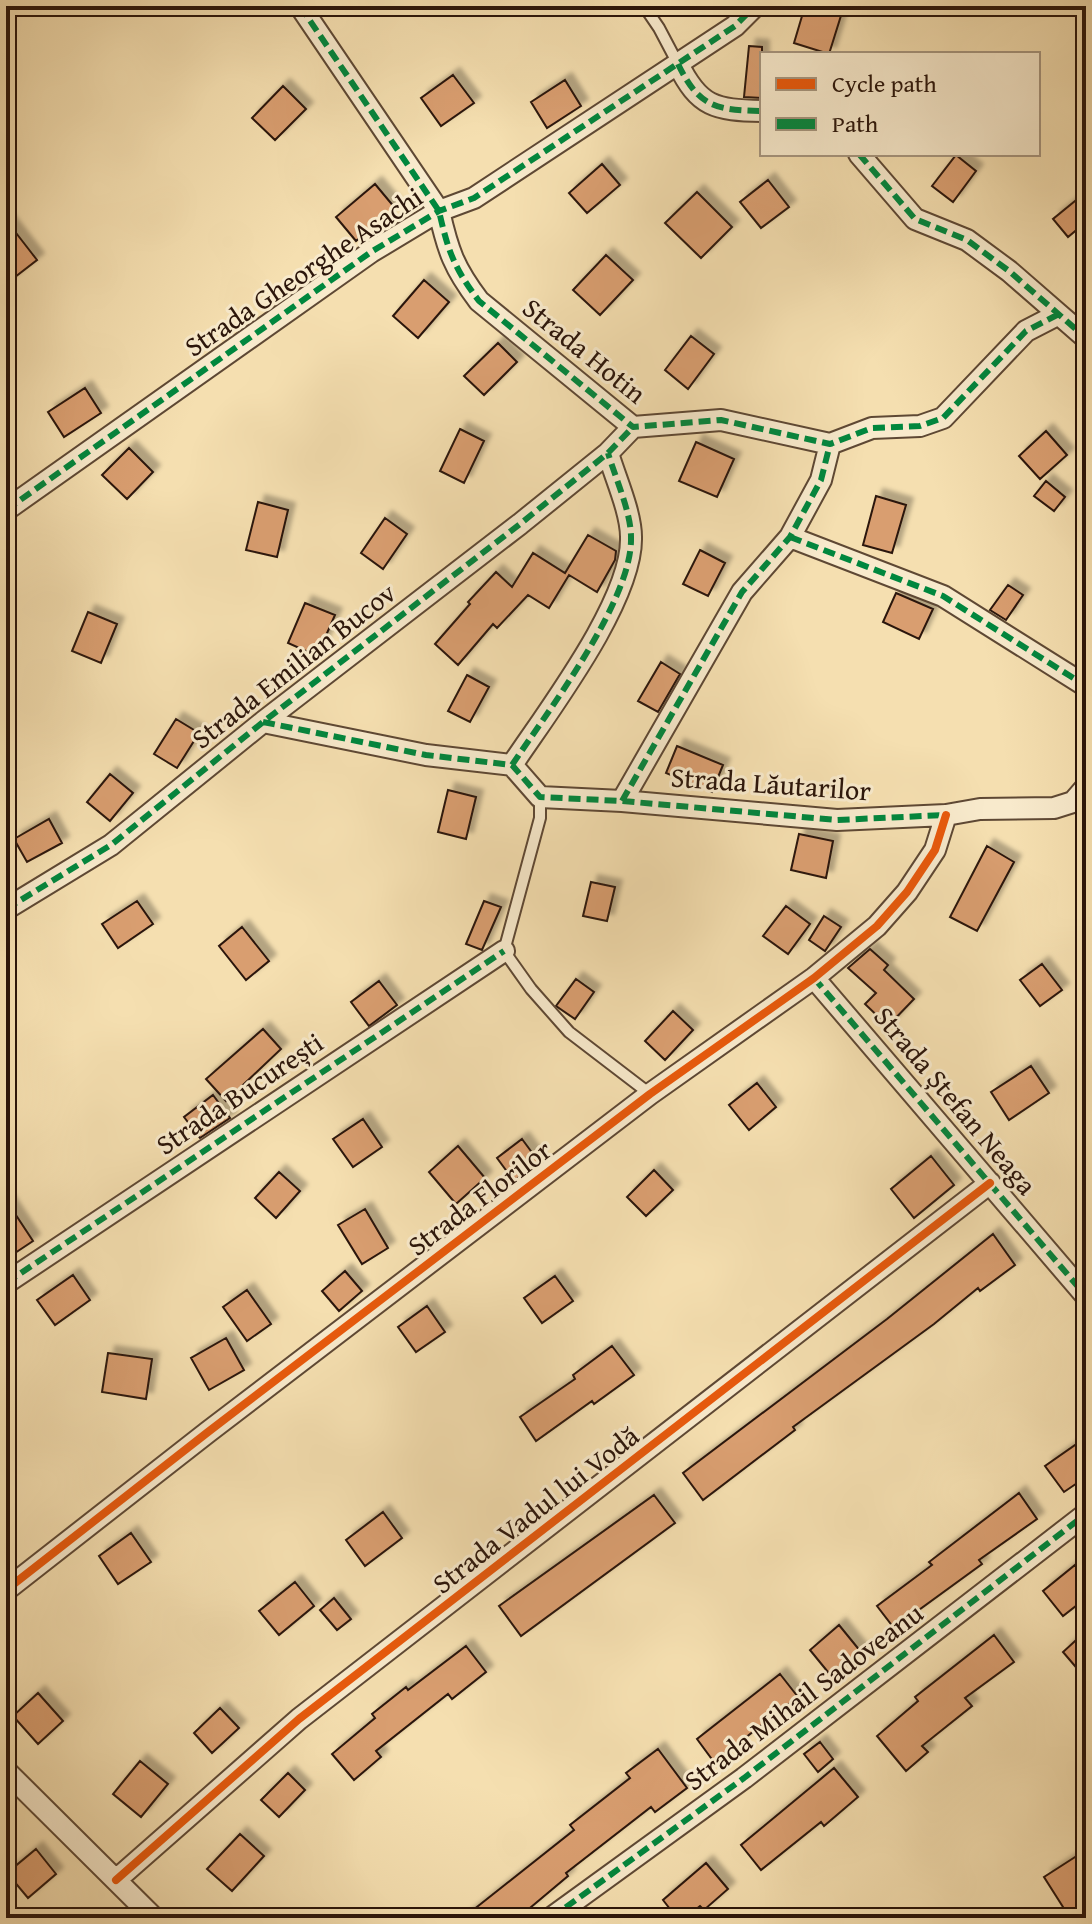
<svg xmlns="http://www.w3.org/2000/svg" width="1092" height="1924" font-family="'Gentium Book Plus',serif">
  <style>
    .building { fill: #d99e6f; stroke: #2b150a; stroke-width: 2; filter: url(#shadow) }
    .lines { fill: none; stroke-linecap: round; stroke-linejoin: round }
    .service-casing { stroke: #5e4834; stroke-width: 14 }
    .minor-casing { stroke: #5e4834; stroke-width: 24 }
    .service { stroke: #f8eacc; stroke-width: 10 }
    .minor { stroke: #f8eacc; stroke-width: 20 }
    .quiet { stroke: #00873e; stroke-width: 6; stroke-dasharray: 12 6; stroke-linecap: butt }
    .cycleway-casing { stroke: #f8eacc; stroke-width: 13 }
    .cycleway { stroke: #e8590c; stroke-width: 8 }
    .labels { text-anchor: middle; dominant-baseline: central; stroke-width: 6; stroke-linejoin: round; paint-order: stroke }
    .street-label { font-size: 28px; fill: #2b150a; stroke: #f8eacc }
  </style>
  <defs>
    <filter id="shadow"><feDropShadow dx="7" dy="-7" stdDeviation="2" flood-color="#0004"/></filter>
  </defs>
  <rect width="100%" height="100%" fill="#f5dfb0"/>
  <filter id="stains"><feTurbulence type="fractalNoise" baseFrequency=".0025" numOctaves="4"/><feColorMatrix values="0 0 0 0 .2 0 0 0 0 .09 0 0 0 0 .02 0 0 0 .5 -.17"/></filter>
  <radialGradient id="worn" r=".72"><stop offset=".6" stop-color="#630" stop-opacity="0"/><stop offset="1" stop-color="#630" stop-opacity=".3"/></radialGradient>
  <path class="building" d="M805,6H844L829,54L794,43Z
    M749,46L762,47V98L744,97Z
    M453,75L474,103L441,126L421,98Z
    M565,80L581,106L547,128L531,102Z
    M283,86L306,109L275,140L252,118Z
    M956,155L976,171L953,202L932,186Z
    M602,164L620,185L587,213L569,193Z
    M768,180L789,207L761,228L740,202Z
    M375,184L395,208L356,241L336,217Z
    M697,192L732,227L701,258L665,223Z
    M1086,192V222L1068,237L1053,219Z
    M6,220L37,260L6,284Z
    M606,255L633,280L600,315L573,290Z
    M424,280L449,302L418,338L393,316Z
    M691,336L714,354L688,389L665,370Z
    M498,343L517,362L484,395L464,376Z
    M85,388L101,413L64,437L48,412Z
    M460,429L484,441L464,483L440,471Z
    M1046,431L1067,455L1040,479L1019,456Z
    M696,442L734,459L717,497L679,481Z
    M129,448L153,472L127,499L102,475Z
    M1046,481L1065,497L1054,511L1034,496Z
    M876,496L906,505L892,553L863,545Z
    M258,502L288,510L277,557L246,550Z
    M385,518L407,534L383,569L361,553Z
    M588,535L616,551L615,560L597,592L569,575L549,608L528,595L497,628L493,624L458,665L435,644L470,604L468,602L496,572L512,587L533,553L565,573Z
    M700,550L725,563L708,596L683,584Z
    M1008,585L1023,595L1006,620L990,610Z
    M896,593L933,609L919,639L883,622Z
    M305,603L335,615L317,656L288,643Z
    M88,612L117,624L101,663L72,651Z
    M661,662L680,674L658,712L638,701Z
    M467,675L489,687L470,722L448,711Z
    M176,719L199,733L177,768L154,754Z
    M677,746L723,765L712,792L666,773Z
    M110,774L133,793L110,821L87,802Z
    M448,790L476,797L466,839L438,832Z
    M49,819L62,843L27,862L14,839Z
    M799,834L833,841L826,878L791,870Z
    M987,846L1014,862L977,931L950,917Z
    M591,882L615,887L607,921L583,916Z
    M137,901L153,924L118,948L102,924Z
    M484,901L501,907L482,950L466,944Z
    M786,906L810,924L788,954L763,936Z
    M824,916L841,927L825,951L809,940Z
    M242,927L269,961L246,980L219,946Z
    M870,949L888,965L884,970L914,999L888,1026L865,1004L876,993L848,968Z
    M1042,964L1062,990L1040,1006L1020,980Z
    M576,979L594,992L575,1019L556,1006Z
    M379,981L397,1005L369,1026L351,1002Z
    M673,1011L693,1030L665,1060L645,1041Z
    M263,1029L281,1049L226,1101L206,1079Z
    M1031,1066L1049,1093L1009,1120L991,1092Z
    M757,1083L776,1107L749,1130L729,1105Z
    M213,1095L230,1118L200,1138L184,1117Z
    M363,1119L382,1147L353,1167L333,1139Z
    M522,1139L539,1162L514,1181L497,1158Z
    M458,1146L485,1178L456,1204L429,1172Z
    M931,1156L954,1185L914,1218L891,1189Z
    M654,1170L673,1190L646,1216L627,1197Z
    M279,1172L300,1191L276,1218L255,1198Z
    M6,1200L33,1241L6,1259Z
    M365,1209L388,1248L362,1264L338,1225Z
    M993,1234L1015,1265L980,1291L978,1288L934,1324L793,1427L795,1430L703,1500L683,1473L887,1319Z
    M345,1271L362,1291L339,1311L322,1291Z
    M73,1275L90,1300L55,1325L37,1300Z
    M555,1276L573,1301L542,1323L524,1298Z
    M247,1290L271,1324L247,1341L223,1307Z
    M427,1306L445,1332L416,1352L398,1327Z
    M226,1338L244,1370L209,1390L191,1358Z
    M612,1346L634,1375L594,1404L592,1401L536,1441L520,1417L575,1379L573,1375Z
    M108,1353L152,1359L146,1399L102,1392Z
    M1078,1443L1086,1455V1477L1064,1492L1045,1466Z
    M1019,1493L1037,1519L979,1560L982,1564L894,1628L877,1606L932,1565L929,1562Z
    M654,1495L675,1523L521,1636L499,1606Z
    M383,1512L402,1538L365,1566L346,1540Z
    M131,1533L151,1562L118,1584L99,1556Z
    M1075,1565L1086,1579V1598L1063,1616L1043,1591Z
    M295,1582L314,1606L279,1635L259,1611Z
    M334,1598L351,1619L337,1630L320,1610Z
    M839,1625L861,1652L832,1677L810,1650Z
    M1086,1631V1679L1063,1652Z
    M994,1635L1014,1662L965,1698L972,1706L922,1746L928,1752L906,1771L877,1736L918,1701L915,1697Z
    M466,1646L486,1672L452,1699L448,1694L376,1751L381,1757L354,1780L332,1754L375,1718L372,1714L406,1687L408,1690Z
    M780,1674L798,1697L714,1762L697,1739Z
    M38,1693L63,1721L38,1744L13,1716Z
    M220,1708L239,1728L212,1753L194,1733Z
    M820,1742L833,1759L818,1772L804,1754Z
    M658,1749L687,1788L655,1812L651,1807L566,1873L568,1876L518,1918H463L574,1830L570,1825L630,1778L626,1773Z
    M140,1761L168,1784L141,1817L113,1794Z
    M834,1768L858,1797L824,1826L821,1822L761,1870L741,1845Z
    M288,1773L305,1790L279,1817L261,1800Z
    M240,1834L264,1856L232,1891L207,1869Z
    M36,1849L56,1874L28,1898L7,1873Z
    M1086,1850V1918H1070L1044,1877Z
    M706,1863L728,1889L704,1910L700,1906L685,1918H677L663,1900Z"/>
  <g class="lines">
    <defs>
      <path id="service" d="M644,6L659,28L678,64
        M540,797V818L504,951L531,989L569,1032L650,1094"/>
      <path id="minor" d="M300,6L439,211C448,251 454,268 479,301L633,427L721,420L830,444L872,428L920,426L943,418L1026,331L1057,315
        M678,64C699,107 715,110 762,111
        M859,154L915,219L967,240L1009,271L1086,338
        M6,510L371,252L439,211L474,198L735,26L755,6
        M790,537L943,596L1086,686
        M263,722L426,755L512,765L540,797L622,801L837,820L946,815L980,809L1054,808L1073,802L1086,787
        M512,765C548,711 633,600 631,537C631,512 615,477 608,453
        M622,801L742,592L790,537L821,480L830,444
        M6,909L111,845L263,722L520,524L608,453L633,427
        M814,978L1086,1296
        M6,1283L504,951
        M6,1590L208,1432L650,1094L814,978L877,926L907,892L935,850L946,815
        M6,1771L154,1918
        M116,1880L299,1719L990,1183
        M551,1918L744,1778L1086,1514"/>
    </defs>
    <use href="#service" class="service-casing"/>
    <use href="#minor" class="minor-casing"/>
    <use href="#service" class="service"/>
    <use href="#minor" class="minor"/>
    <path class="quiet" d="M300,6L439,211C448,251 454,268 479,301L633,427L721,420L830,444L872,428L920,426L943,418L1026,331L1057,315
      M678,64C699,107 715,110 762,111
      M859,154L915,219L967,240L1009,271L1086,338
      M6,510L371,252L439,211L474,198L735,26L755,6
      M790,537L943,596L1086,686
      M263,722L426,755L512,765L540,797L622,801L837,820L946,815
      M512,765C548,711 633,600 631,537C631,512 615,477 608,453
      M622,801L742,592L790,537L821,480L830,444
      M6,909L111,845L263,722L520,524L608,453L633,427
      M814,978L1086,1296
      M6,1283L504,951
      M551,1918L744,1778L1086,1514"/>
    <defs>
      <path id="cycleway" d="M6,1590L208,1432L650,1094L814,978L877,926L907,892L935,850L946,815
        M116,1880L299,1719L990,1183"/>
    </defs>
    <use href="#cycleway" class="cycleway-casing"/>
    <use href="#cycleway" class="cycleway"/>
  </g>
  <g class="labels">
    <g class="street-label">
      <text transform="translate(303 271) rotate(-34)">Strada Gheorghe Asachi</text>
      <text transform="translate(585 350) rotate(39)">Strada Hotin</text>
      <text transform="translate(293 665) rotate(-38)">Strada Emilian Bucov</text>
      <text transform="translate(771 783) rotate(4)">Strada Lăutarilor</text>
      <text transform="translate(239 1093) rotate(-34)">Strada București</text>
      <text transform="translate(956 1100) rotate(50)">Strada Ștefan Neaga</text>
      <text transform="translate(479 1197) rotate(-37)">Strada Florilor</text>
      <text transform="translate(535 1509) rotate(-38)">Strada Vadul lui Vodă</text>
      <text transform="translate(803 1696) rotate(-37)">Strada Mihail Sadoveanu</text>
    </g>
  </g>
  <rect width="1092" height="1924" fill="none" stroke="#f5dfb0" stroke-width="32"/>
  <rect x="8" y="8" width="1076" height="1908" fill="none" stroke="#2b150a" stroke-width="4"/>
  <rect x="16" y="16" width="1060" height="1892" fill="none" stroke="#2b150a" stroke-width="2"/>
  <rect x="760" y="52" width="280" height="104" fill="#f8eacc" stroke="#a6957e" stroke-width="2"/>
  <rect x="776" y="78" width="40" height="12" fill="#e8590c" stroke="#a6957e" stroke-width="2"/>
  <text x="832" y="92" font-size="24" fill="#2b150a">Cycle path</text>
  <rect x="776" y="118" width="40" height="12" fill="#00873e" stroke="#a6957e" stroke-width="2"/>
  <text x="832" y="132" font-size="24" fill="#2b150a">Path</text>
  <rect width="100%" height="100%" filter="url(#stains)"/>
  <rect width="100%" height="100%" fill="url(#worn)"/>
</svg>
